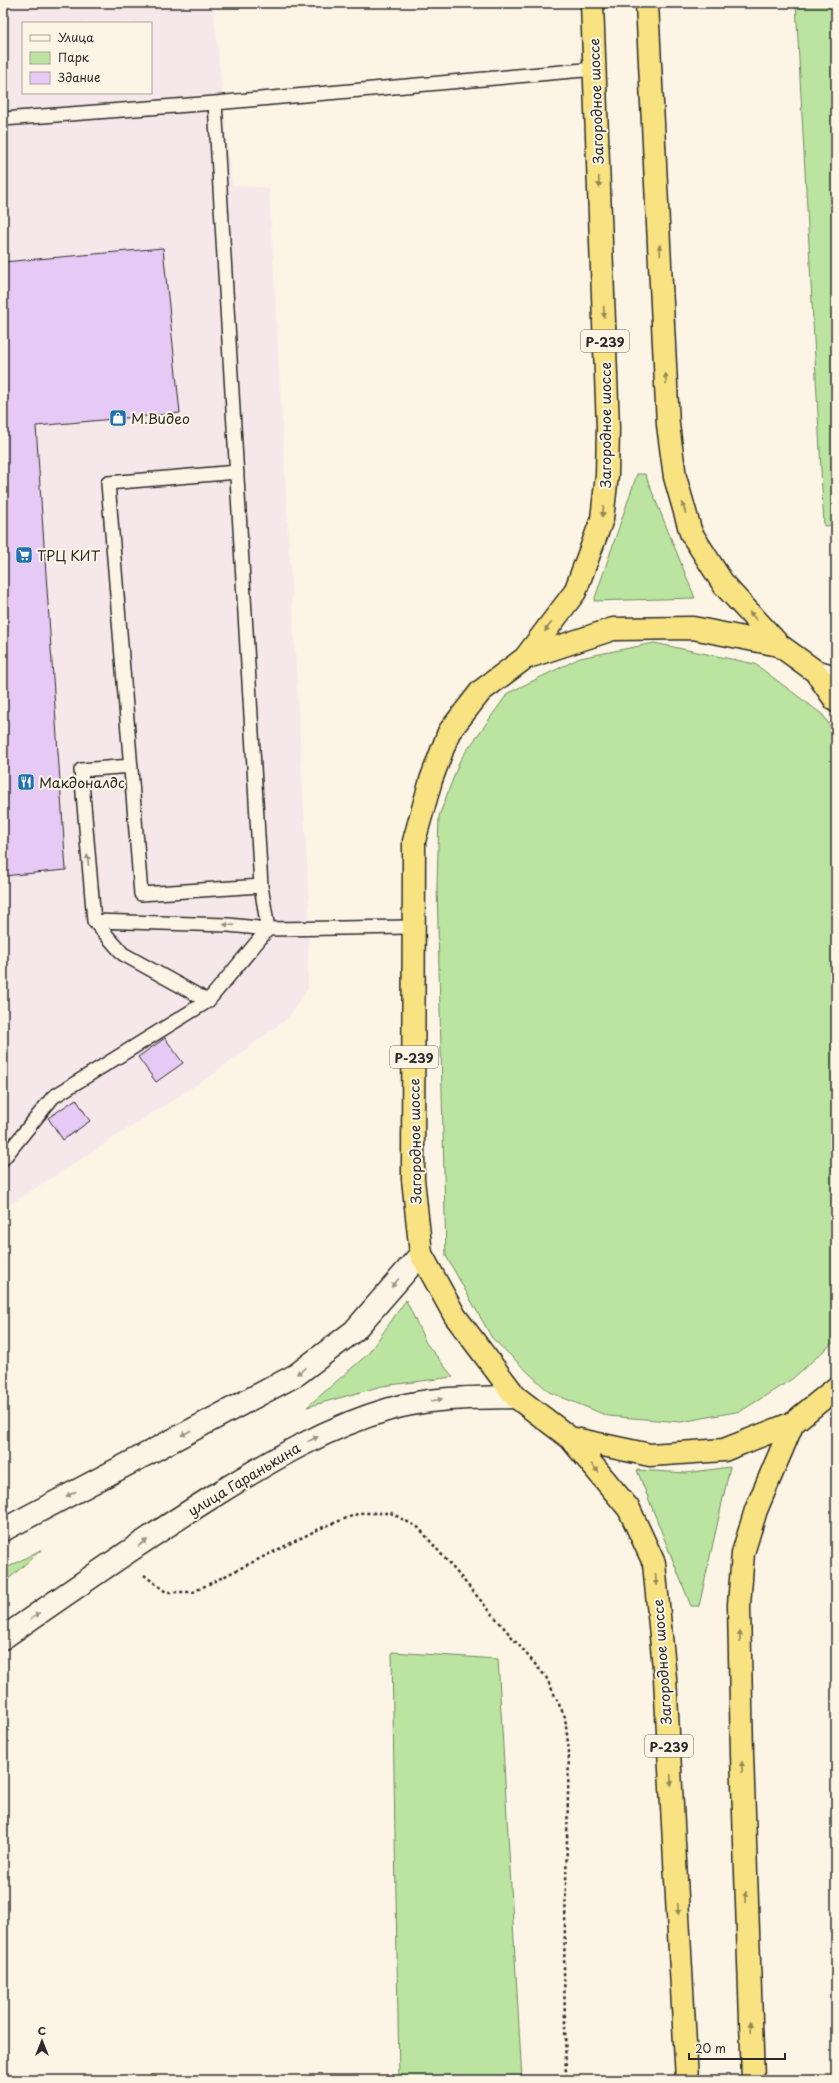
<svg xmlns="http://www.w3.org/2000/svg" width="839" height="2083" font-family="'Playpen Sans',sans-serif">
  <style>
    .built { fill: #f6e8ea; fill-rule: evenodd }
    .green { fill: #bbe4a0; stroke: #738866 }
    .building { fill: #e7c9f6; stroke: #2b2b2b }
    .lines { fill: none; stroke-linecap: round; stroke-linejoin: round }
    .service-casing { stroke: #2b2b2b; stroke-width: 16 }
    .secondary-casing { stroke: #2b2b2b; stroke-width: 25 }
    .trunk-casing { stroke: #2b2b2b; stroke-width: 25 }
    .path { stroke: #2b2b2b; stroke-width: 2.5; stroke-dasharray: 3 3; stroke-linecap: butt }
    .service { stroke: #fcf5e5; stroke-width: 13 }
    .secondary { stroke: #fcf5e5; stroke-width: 22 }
    .trunk { stroke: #f8e281; stroke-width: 22 }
    .oneway { fill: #928656 }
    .oneway2 { fill: #949088 }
    .labels { text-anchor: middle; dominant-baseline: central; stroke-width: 4; stroke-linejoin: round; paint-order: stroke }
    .shield { fill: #fcf5e5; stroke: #6a6863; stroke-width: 1 }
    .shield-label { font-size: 13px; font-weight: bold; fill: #2b2b2b }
    .street-label { font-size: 14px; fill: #2b2b2b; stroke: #fcf5e5 }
    .poi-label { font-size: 14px; fill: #2b2b2b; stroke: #fcf5e5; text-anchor: start }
  </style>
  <rect width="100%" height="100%" fill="#fcf5e5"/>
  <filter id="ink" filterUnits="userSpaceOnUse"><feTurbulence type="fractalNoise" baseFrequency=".025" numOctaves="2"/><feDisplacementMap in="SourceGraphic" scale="8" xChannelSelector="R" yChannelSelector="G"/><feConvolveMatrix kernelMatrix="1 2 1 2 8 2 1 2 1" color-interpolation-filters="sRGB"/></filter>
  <g filter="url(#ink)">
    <path class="built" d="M3,3H213L232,185L269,188L309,898L308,988L287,1019L212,1075L3,1209ZM23,23H151V93H23Z"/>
    <path class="green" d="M796,3H836V525L824,526Z
      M637,474H645L695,598L594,601Z
      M654,643L755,664L823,715L836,735V1340L792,1379L741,1411L681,1422L608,1416L549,1392L492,1338L446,1256L437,885L439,816L460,760L508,693L580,658Z
      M406,1300L426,1343L453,1377L382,1386L307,1407L368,1354Z
      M730,1467L699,1606H691L637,1470L686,1473Z
      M42,1549L3,1584V1570Z
      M392,1652L498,1659L522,2080H399Z"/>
    <path class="building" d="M163,248L180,413L36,426L66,870L3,876V262Z
      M165,1038L183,1063L156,1082L138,1057Z
      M76,1099L90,1121L63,1140L48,1118Z"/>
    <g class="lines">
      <defs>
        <path id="service" d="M3,119L215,103L595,69
          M237,472L108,483L141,894L261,886
          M131,766L81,770L94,921L123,954L208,1001
          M94,921L228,925L268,929L412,927
          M3,1159L53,1097L208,1001L268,929L261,886L215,103"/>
        <path id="secondary" d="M815,671L836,677
          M3,1530L296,1375L354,1331L421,1254
          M3,1638C74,1589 144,1539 217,1494C272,1460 327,1427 390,1409C431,1397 474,1398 516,1397"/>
        <path id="trunk" d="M592,3L608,428L607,475L602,519L575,592L525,658L481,691L449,732L431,780L414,841L413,1179L421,1254L455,1316L516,1397L570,1438L629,1509L654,1563L665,1678L687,2080
          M647,3L668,425L675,477L691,533L724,585L779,645L815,671L836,701
          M525,658L613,629L693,628L779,645
          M570,1438L650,1455L724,1450L793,1423L836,1388
          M753,2080L742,1754L739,1605L743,1553L756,1510L793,1423"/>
      </defs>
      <use href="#service" class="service-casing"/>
      <use href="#secondary" class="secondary-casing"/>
      <use href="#trunk" class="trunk-casing"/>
      <path class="path" d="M144,1575L166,1592H193L321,1528L360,1513H391L419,1528L546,1677L565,1717L569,1752L564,1969L566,2080"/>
      <use href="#service" class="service"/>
      <use href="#secondary" class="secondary"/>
      <use href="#trunk" class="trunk"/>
    </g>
    <defs><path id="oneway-solid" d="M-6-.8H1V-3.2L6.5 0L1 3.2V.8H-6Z"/></defs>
    <g class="oneway">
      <use href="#oneway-solid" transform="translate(599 182) rotate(88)"/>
      <use href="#oneway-solid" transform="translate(660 250) rotate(-93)"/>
      <use href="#oneway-solid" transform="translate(604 312) rotate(88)"/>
      <use href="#oneway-solid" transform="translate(666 379) rotate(-93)"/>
      <use href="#oneway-solid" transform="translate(684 508) rotate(-107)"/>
      <use href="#oneway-solid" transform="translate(603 511) rotate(96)"/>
      <use href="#oneway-solid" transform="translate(753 616) rotate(-132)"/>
      <use href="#oneway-solid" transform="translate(548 627) rotate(127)"/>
      <use href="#oneway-solid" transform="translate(595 1468) rotate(50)"/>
      <use href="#oneway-solid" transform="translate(656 1580) rotate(85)"/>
      <use href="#oneway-solid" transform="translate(740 1637) rotate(-91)"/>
      <use href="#oneway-solid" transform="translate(742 1767) rotate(-92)"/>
      <use href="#oneway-solid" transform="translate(671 1780) rotate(87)"/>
      <use href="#oneway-solid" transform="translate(746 1897) rotate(-92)"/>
      <use href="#oneway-solid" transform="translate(678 1909) rotate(87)"/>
      <use href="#oneway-solid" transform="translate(751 2027) rotate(-92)"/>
    </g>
    <g class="oneway2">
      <use href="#oneway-solid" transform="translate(88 860) rotate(-95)"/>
      <use href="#oneway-solid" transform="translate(229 925) rotate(-176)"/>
      <use href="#oneway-solid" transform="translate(395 1283) rotate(131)"/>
      <use href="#oneway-solid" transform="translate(301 1371) rotate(144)"/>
      <use href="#oneway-solid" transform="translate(437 1400) rotate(-10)"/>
      <use href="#oneway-solid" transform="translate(186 1433) rotate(152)"/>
      <use href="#oneway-solid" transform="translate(313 1439) rotate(-26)"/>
      <use href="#oneway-solid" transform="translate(71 1494) rotate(152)"/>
      <use href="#oneway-solid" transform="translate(143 1543) rotate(-34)"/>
      <use href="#oneway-solid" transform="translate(35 1616) rotate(-34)"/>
    </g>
  </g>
  <defs>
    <symbol id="shop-square" viewBox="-11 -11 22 22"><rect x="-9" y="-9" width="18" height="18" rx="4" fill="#1f6fb2" stroke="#fcf5e5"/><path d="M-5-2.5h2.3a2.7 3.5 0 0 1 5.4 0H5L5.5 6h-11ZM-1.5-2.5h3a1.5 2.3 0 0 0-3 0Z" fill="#fff"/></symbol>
    <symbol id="supermarket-square" viewBox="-11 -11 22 22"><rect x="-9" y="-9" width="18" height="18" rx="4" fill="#1f6fb2" stroke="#fcf5e5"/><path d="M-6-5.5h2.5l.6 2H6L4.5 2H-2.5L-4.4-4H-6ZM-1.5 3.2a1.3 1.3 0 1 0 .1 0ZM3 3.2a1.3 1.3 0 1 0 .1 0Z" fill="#fff"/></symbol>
    <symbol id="restaurant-square" viewBox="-11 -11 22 22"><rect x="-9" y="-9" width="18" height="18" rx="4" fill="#1f6fb2" stroke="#fcf5e5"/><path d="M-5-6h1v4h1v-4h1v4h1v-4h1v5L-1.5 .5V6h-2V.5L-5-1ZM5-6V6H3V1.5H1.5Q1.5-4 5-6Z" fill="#fff"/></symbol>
  </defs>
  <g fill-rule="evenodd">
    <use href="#shop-square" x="108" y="408" width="20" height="20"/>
    <use href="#supermarket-square" x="14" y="545" width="20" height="20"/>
    <use href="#restaurant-square" x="16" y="772" width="20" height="20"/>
  </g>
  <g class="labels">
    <g class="shield">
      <rect x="581" y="330" width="48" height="22" rx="3"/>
      <rect x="390" y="1046" width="48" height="22" rx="3"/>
      <rect x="645" y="1735" width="48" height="22" rx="3"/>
    </g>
    <g class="shield-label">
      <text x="605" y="341">Р-239</text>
      <text x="414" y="1057">Р-239</text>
      <text x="669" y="1746">Р-239</text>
    </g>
    <g class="street-label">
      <text transform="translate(596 101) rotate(-92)">Загородное шоссе</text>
      <text transform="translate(605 425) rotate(-90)">Загородное шоссе</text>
      <text transform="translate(415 1141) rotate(-91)">Загородное шоссе</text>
      <text transform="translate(244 1479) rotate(-31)">улица Гаранькина</text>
      <text transform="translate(662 1662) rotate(-94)">Загородное шоссе</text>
    </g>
    <g class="poi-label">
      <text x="131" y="418">М.Видео</text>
      <text x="37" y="555">ТРЦ КИТ</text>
      <text x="39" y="782">Макдоналдс</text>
    </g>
  </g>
  <rect width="839" height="2083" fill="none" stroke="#fcf5e5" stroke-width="16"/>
  <rect x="8" y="8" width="823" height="2067" fill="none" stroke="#2b2b2b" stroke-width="1.5" filter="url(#ink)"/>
  <rect x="22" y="22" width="130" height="72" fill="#fcf5e5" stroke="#a8a49b"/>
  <rect x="30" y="35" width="20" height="6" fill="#fcf5e5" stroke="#a8a49b"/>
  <text x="58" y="42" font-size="12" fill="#2b2b2b">Улица</text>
  <rect x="30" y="52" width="20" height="12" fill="#bbe4a0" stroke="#a8a49b"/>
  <text x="58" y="62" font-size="12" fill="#2b2b2b">Парк</text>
  <rect x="30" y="72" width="20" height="12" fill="#e7c9f6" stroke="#a8a49b"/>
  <text x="58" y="82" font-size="12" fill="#2b2b2b">Здание</text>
  <g transform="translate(42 2041)" stroke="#fcf5e5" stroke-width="3" paint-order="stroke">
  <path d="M0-3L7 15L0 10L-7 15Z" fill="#2b2b2b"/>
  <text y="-6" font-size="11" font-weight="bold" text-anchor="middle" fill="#2b2b2b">С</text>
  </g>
  <path d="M689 2053v6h96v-6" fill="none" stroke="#2b2b2b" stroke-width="2"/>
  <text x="695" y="2053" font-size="12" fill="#2b2b2b" stroke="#fcf5e5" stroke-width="3" paint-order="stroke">20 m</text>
</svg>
